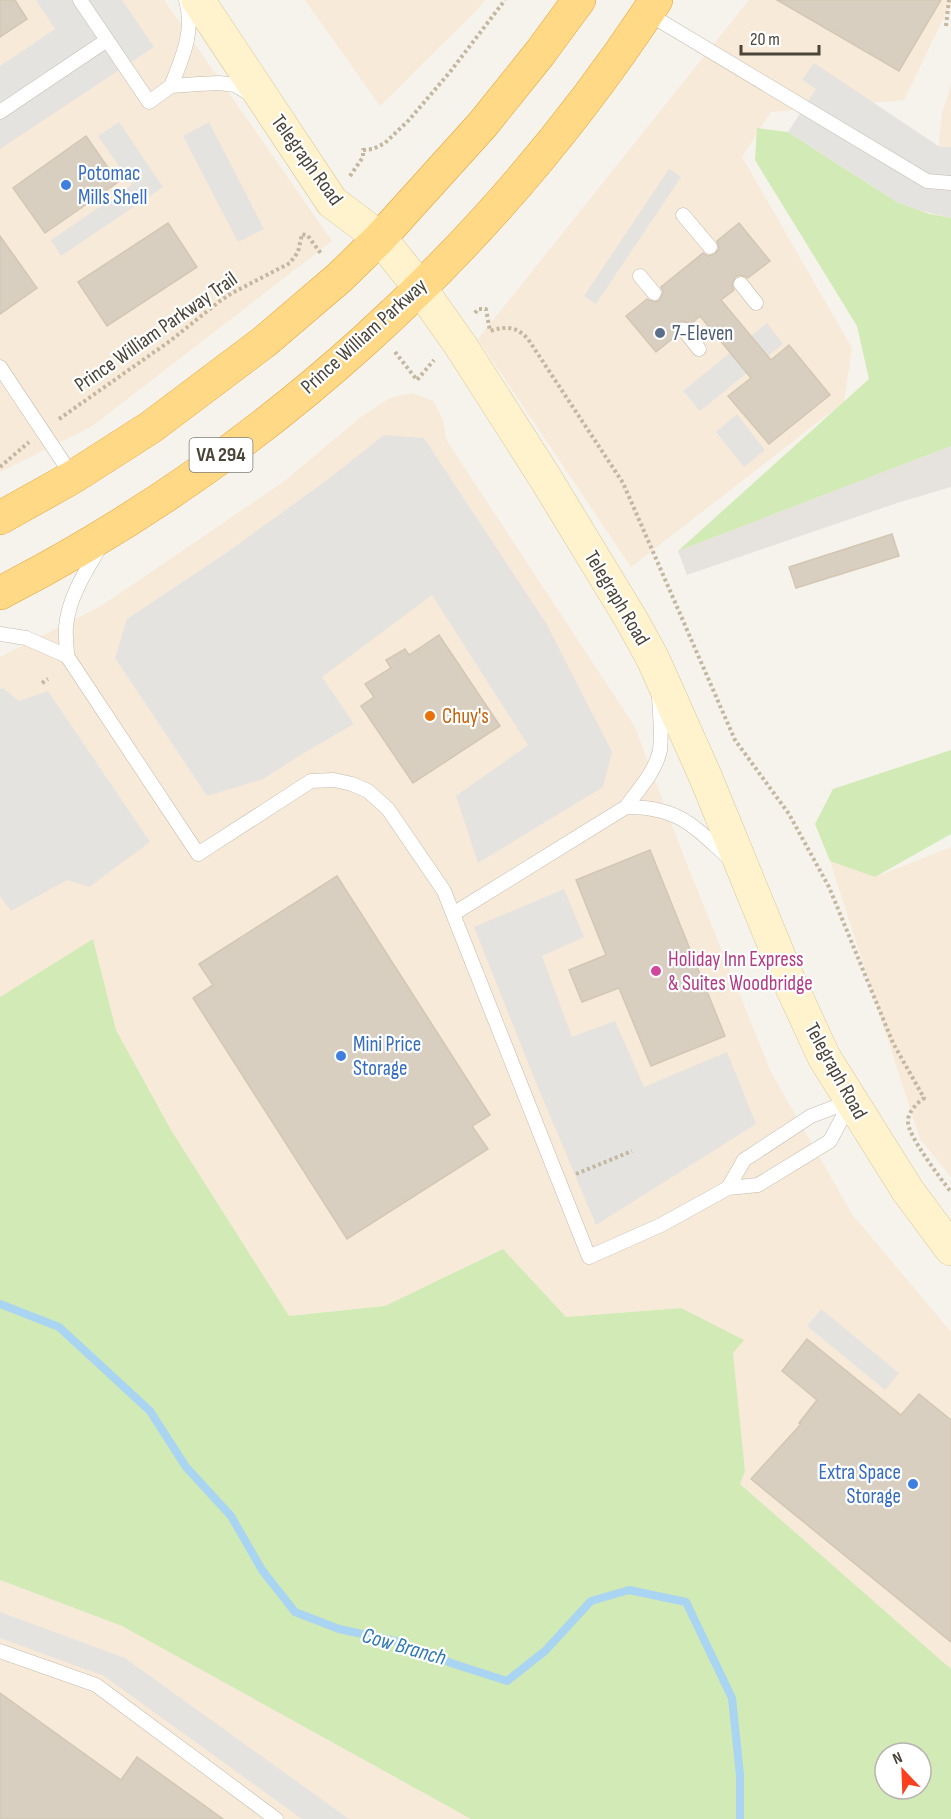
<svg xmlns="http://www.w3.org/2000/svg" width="951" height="1819" font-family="'Sofia Sans Condensed',sans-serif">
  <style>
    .commercial { fill: #f7ead8 }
    .industrial { fill: #e6e2dd }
    .green { fill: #d2eab5; fill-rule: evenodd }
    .parking { fill: #e5e3e0 }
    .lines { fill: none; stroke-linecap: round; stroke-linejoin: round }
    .stream { stroke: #a9d4f2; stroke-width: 8 }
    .building { fill: #d8cfc1; stroke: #d3c7b4; stroke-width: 1.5 }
    .service-casing { stroke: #c2bbae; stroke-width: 15 }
    .secondary-casing { stroke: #d6c79b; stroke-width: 34 }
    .trunk-casing { stroke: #e0a43c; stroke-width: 34 }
    .path { stroke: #c4b79f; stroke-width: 4; stroke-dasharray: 3 3; stroke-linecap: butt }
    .service { stroke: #fff; stroke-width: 14 }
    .secondary { stroke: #fff3cd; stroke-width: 33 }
    .trunk { stroke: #ffd985; stroke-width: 33 }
    .shop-dot { fill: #3f7fe0; stroke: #fff; stroke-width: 2 }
    .service-dot { fill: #5c6f8a; stroke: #fff; stroke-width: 2 }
    .food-dot { fill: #e8710a; stroke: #fff; stroke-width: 2 }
    .hotel-dot { fill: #d1479c; stroke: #fff; stroke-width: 2 }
    .labels { text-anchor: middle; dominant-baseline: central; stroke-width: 4.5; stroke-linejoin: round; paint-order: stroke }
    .shield { fill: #fff; stroke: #817c74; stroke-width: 1.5 }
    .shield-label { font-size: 20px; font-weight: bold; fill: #4b4439 }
    .street-label { font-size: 21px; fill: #4b4439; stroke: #fff }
    .shop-label { font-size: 21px; fill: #366cbe; stroke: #fff; text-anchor: start }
    .service-label { font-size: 21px; fill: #4e5e75; stroke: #fff; text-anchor: start }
    .food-label { font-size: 21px; fill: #c56008; stroke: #fff; text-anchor: start }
    .hotel-label { font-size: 21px; fill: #b23c85; stroke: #fff; text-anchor: start }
    .water-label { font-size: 22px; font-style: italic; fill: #2e7ab2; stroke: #fff }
  </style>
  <rect width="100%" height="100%" fill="#f6f3ec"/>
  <path class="commercial" d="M0,0H164L332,241L91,427L0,472Z
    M305,0H485L478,9L380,106Z
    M749,0H951V3L904,100L771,112L742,157L852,348L844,402L631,567L478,339Z
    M951,85V227L930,226L942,114Z
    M412,393L433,401L442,418L447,441L635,727L684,857L771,1072L852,1214L951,1332V1669L740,1484L745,1471L733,1353L743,1340L681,1308L566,1317L503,1249L385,1306L289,1316L171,1130L116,1030L93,939L0,997V657L101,606L282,483L361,417L390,398Z
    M951,847V1177L920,1139L830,861L875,877Z
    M0,1580L122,1626L471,1819H0Z"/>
  <path class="industrial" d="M951,446V487L897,503L687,575L678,551Z"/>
  <path class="green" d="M757,128L788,132L897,202L930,214L951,218V446L678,551L869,379L857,326L755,160Z
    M951,750V834L875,877L830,861L815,824L833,789Z
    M93,939L116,1030L171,1130L289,1316L385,1306L503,1249L566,1317L681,1308L744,1340L733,1353L745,1471L740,1484L951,1669V1819H471L122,1626L0,1580V997ZM885,1753H921V1789H885Z"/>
  <path class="parking" d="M36,0H122L154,47L0,149V66L55,29Z
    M814,63L940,147H951V218L915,209L897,202L788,132L816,89L802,80Z
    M119,122L163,187L61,256L51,240L132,185L98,136Z
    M209,122L264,229L238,242L183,136Z
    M669,169L681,177L596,304L584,296Z
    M767,323L783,344L700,411L683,391Z
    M737,414L765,450L744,467L716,432Z
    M384,435L424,438L546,623L612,752L603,787L478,863L456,796L528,745L432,595L322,677L354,724L307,751L263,779L207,796L115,658L127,619L229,551L331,477Z
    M3,688L19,701L48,691L150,842L89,887L67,880L11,911L0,896V689Z
    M564,889L584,937L542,956L572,1037L615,1021L644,1087L727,1052L756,1124L596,1225L535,1080L474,927Z
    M821,1309L899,1373L885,1390L807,1326Z
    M0,1612L125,1658L349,1819H302L104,1676L0,1638Z"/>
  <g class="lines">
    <path class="stream" d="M0,1304L59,1327L150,1411L186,1467L231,1516L262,1570L295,1612L339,1629L395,1641L454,1664L507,1681L545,1651L591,1601L629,1590L686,1602L732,1698L740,1775V1819"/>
  </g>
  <path class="building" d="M0,0H15L27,19L0,37Z
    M777,0H941L899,71Z
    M86,136L118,182L45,233L13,188Z
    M168,223L197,267L107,326L78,282Z
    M739,223L770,261L748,278L740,275L735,277L732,285L734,290L721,300L771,360L789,345L830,395L769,444L728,396L751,378L700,316L691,324L683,321L678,323L675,331L677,335L656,352L626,316L647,299L655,302L660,300L663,292L661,287L703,253L708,256L715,254L719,249L717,241Z
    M0,236L37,288L0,314Z
    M892,534L899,556L796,588L789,567Z
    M439,635L500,726L413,783L361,706L374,697L365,684L391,668L386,660L405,649L409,655Z
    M650,850L725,1036L651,1066L619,988L582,1002L569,970L606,955L576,880Z
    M337,876L490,1115L472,1126L488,1149L347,1239L193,998L213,985L199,964Z
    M807,1339L901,1415L919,1394L951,1420V1642L751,1479L801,1424L799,1423L817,1400L782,1371Z
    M0,1693L121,1780L137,1757L223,1819H0Z"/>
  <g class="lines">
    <defs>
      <path id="service" d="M80,0L149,102L171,86L199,84L219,83L235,85L250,94
        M647,13L927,181L951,183
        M171,86C182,58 195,31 186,0
        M0,112L107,40
        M683,215L710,247
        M640,276L654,293
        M741,284L756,303
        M684,330L699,349
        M0,367L73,477
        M100,547C86,570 68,599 66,627C65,636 67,646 67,656L198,854L311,781L334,780L352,784L368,791L388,809L444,891L453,914L626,807C638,790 656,771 660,750C662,733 660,714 659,697
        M0,634L26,638L67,656
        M626,807C680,807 693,826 730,859
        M453,914L589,1257L661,1225L728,1188L758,1185L830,1141L851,1101
        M728,1188L744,1160L811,1116L851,1101
        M0,1651L96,1685L276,1819"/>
      <path id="secondary" d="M198,0L332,202L380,238L420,288L461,346L544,476L631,619L653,659L706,778L789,981L824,1057L908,1191L951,1249"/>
      <path id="trunk" d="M0,518L73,477L151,427L264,342L339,278L380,238L483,124L540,53L579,0
        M0,593C264,458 494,248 656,0"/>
    </defs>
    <use href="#service" class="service-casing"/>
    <use href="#secondary" class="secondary-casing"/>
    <use href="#trunk" class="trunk-casing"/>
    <path class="path" d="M946,26L949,0
      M350,176L363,157V150L373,149L385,143L409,120L450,72L505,0
      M308,236L322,255
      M475,313L478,309H486L490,331C506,326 516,326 528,339L623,483L735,740L789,814L829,887L893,1043L924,1098C917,1103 908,1112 908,1121C907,1135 941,1179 951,1192
      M395,352L417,380L434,360
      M59,419L170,341L220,301L232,293L290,263L298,252L302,234L308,236
      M0,467L29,442
      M42,683L48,679
      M576,1174L632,1151"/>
    <use href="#service" class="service"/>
    <use href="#secondary" class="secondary"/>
    <use href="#trunk" class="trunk"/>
  </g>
  <g class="shop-dot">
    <circle cx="66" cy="185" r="6"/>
    <circle cx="341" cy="1056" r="6"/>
    <circle cx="913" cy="1484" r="6"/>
  </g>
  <circle class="service-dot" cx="660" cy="333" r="6"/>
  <circle class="food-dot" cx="430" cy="716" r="6"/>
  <circle class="hotel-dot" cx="656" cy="971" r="6"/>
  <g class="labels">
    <rect class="shield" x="189.5" y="438" width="63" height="34" rx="4.5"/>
    <g class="shield-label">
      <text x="221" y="455">VA 294</text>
    </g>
    <g class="street-label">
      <text transform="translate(307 160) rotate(54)">Telegraph Road</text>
      <text transform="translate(156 332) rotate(-35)">Prince William Parkway Trail</text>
      <text transform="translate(364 336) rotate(-42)">Prince William Parkway</text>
      <text transform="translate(617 598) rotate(59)">Telegraph Road</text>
      <text transform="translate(836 1071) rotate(61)">Telegraph Road</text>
    </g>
    <g class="shop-label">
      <text x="78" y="173">Potomac<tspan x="78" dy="24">Mills Shell</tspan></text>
      <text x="353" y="1044">Mini Price<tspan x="353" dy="24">Storage</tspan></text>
      <text x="901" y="1472" text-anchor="end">Extra Space<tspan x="901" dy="24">Storage</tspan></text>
    </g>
    <g class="service-label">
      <text x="672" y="333">7-Eleven</text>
    </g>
    <g class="food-label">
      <text x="442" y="716">Chuy's</text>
    </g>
    <g class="hotel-label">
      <text x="668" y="959">Holiday Inn Express<tspan x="668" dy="24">&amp; Suites Woodbridge</tspan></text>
    </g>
    <g class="water-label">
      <text transform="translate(404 1647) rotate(16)">Cow Branch</text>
    </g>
  </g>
  <g transform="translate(903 1771) rotate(337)"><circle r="28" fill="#ffffff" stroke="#b7b4b0" stroke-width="1.5"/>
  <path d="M0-4.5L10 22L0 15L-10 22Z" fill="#fc3f1d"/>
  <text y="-9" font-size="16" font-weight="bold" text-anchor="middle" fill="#4b4439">N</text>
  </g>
  <path d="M741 45v9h78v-9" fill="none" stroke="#4b4439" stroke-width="3"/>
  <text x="750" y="45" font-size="18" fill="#4b4439" stroke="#ffffff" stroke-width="4.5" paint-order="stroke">20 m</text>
</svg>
